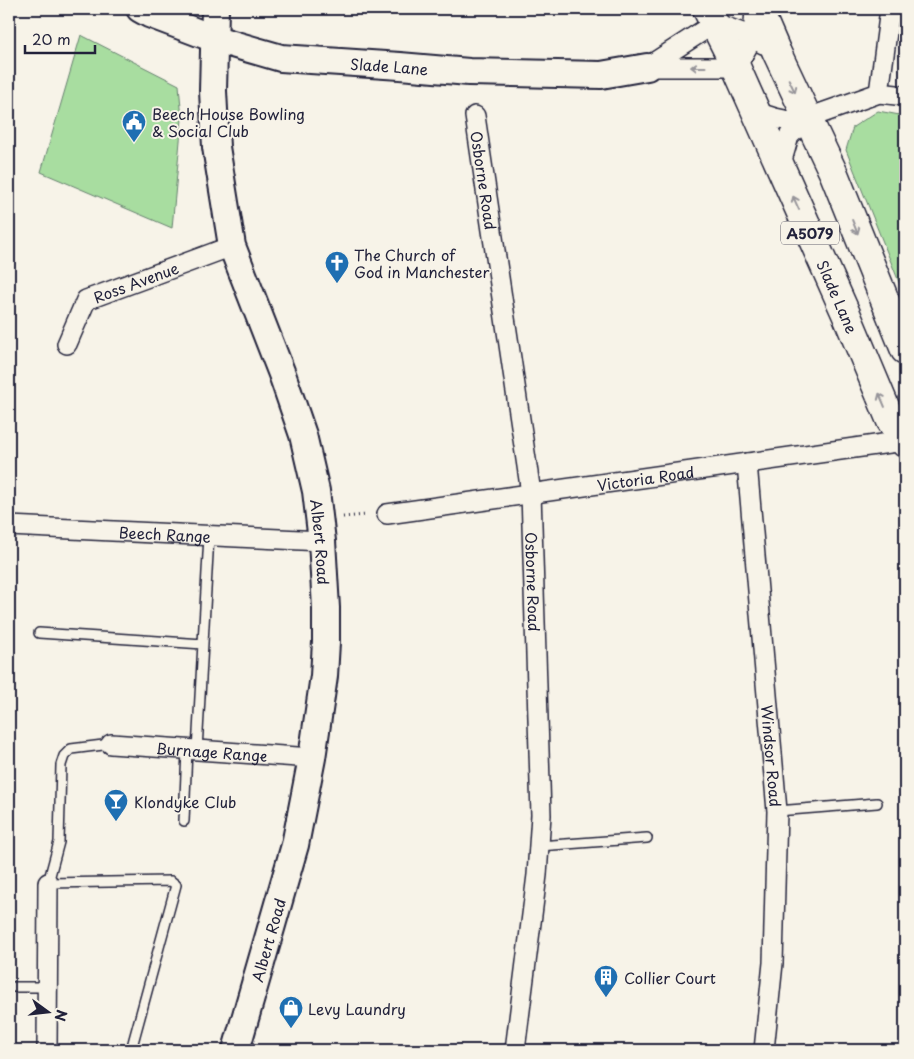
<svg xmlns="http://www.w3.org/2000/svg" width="914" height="1059" font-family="'Playpen Sans',sans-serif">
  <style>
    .green { fill: #a8dda0; stroke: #65806e }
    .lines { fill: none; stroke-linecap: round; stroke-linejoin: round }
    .lane-casing { stroke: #22223b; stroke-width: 12 }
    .street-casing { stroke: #22223b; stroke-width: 22 }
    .secondary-casing { stroke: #22223b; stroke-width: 30 }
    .primary-casing { stroke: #22223b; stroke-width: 31 }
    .path { stroke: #22223b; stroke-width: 3; stroke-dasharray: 1 4; stroke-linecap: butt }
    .lane { stroke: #f7f3e8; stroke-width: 9 }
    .street { stroke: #f7f3e8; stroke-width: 19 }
    .secondary { stroke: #f7f3e8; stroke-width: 26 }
    .primary { stroke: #f7f3e8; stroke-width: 28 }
    .oneway { stroke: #97959a }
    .labels { text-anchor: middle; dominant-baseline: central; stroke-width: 4; stroke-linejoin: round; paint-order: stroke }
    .shield { fill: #f7f3e8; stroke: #62616f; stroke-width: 1 }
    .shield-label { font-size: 14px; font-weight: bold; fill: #22223b }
    .street-label { font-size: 15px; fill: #22223b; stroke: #f7f3e8 }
    .poi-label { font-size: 15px; fill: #22223b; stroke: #f7f3e8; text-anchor: start }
  </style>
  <rect width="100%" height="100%" fill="#f7f3e8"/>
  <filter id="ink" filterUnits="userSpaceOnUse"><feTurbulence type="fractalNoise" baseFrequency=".02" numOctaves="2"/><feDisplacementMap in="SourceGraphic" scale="10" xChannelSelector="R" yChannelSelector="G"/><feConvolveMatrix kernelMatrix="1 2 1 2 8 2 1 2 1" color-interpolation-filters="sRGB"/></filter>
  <g filter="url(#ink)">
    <path class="green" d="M81,35L179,85L182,119L172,228L41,172Z
      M878,111L905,116V297L846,150L853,127Z"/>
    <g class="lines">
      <defs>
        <path id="lane" d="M39,633L203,644
          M111,744L71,749L64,756L61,765L59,842L48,883L171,881L176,885L131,1050
          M197,750L209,536
          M777,811L877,803
          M184,821L187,750
          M539,846L647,838
          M9,987H47"/>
        <g id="street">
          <path d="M647,67H736L753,37L755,9"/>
          <path d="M647,67L715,23L753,37L763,44"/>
          <path d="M879,93L890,9"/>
          <path d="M756,112L775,118L789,121L808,118L879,93L905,96"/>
          <path id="s1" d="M475,116L531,493L541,815L537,875L515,1050"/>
          <path d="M780,167L789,136L808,118"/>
          <path id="s2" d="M67,344L86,300L232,246"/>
          <path id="s3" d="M747,463L777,811L773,963L764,1050"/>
          <path id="s4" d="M387,514L904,441"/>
          <path id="s5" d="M9,526L322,541"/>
          <path id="s6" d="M111,744L312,758"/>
          <path d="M47,1050L48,883"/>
        </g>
        <g id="secondary">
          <path id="s7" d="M140,9L149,14L215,39L281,58L400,66L469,72L601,75L647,67"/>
          <path id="s8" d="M215,9L213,91L216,147L232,246L282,374L303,435L316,491L322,541L326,608V642L324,676L312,758L295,845L236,1050"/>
        </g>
        <g id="primary">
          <path id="s9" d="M707,9L736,67L847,316L891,421L905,443"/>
          <path d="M758,9L777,53L834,174L905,350"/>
        </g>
      </defs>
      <use href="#lane" class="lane-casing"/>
      <use href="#street" class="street-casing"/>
      <use href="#secondary" class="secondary-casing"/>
      <use href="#primary" class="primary-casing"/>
      <path class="path" d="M343,517L366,515"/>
      <use href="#lane" class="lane"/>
      <use href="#street" class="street"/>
      <use href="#secondary" class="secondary"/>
      <use href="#primary" class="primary"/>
    </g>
    <defs><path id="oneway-shaft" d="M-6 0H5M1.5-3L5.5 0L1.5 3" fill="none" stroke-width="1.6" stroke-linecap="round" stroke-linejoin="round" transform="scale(1.25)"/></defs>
    <g class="oneway">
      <use href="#oneway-shaft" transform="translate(698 67) rotate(-180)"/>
      <use href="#oneway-shaft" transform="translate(792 86) rotate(64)"/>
      <use href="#oneway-shaft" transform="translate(796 203) rotate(-114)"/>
      <use href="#oneway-shaft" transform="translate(855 227) rotate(68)"/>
      <use href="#oneway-shaft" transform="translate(882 400) rotate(-113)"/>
    </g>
  </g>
  <defs>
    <symbol id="civic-pin" viewBox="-11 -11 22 30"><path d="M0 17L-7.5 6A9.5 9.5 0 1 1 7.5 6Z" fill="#1f6fb2" stroke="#f7f3e8"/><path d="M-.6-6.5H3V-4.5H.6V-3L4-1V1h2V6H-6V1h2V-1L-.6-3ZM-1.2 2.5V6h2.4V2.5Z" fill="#fff"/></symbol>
    <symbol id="church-pin" viewBox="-11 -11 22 30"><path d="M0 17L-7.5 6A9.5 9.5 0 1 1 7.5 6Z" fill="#1f6fb2" stroke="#f7f3e8"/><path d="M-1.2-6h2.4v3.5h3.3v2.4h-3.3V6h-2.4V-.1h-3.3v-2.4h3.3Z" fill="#fff"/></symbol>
    <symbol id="bar-pin" viewBox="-11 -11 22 30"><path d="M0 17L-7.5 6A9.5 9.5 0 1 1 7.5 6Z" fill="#1f6fb2" stroke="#f7f3e8"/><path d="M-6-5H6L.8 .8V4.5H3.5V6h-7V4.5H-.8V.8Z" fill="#fff"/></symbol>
    <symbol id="building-pin" viewBox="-11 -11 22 30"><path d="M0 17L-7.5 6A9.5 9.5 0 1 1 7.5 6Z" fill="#1f6fb2" stroke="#f7f3e8"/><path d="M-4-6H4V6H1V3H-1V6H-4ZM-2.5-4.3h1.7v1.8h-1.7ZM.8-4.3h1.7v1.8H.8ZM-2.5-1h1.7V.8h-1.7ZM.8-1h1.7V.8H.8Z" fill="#fff"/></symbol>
    <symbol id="shop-pin" viewBox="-11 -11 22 30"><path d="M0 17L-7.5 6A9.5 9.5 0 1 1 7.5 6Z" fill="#1f6fb2" stroke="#f7f3e8"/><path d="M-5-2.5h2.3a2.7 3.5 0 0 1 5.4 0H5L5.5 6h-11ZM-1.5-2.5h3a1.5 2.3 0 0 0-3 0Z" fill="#fff"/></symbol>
  </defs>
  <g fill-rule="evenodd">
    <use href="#civic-pin" x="120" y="108" width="28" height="38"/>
    <use href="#church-pin" x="323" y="249" width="28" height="38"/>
    <use href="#bar-pin" x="102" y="787" width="28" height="38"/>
    <use href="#building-pin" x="592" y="963" width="28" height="38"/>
    <use href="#shop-pin" x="277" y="994" width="28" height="38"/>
  </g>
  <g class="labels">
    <rect class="shield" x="781" y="221.5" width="58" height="23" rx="4"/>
    <g class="shield-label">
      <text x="810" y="233">A5079</text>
    </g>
    <g class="street-label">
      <text stroke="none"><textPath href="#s7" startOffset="258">Slade Lane</textPath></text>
      <text stroke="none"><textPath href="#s1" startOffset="65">Osborne Road</textPath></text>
      <text stroke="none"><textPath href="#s2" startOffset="101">Ross Avenue</textPath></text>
      <text stroke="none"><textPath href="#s9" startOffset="316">Slade Lane</textPath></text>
      <text stroke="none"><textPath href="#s4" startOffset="261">Victoria Road</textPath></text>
      <text stroke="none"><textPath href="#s5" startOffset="156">Beech Range</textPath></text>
      <text stroke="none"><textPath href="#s8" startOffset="549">Albert Road</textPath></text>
      <text stroke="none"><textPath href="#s1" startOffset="470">Osborne Road</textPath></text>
      <text stroke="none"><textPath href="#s6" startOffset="101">Burnage Range</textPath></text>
      <text stroke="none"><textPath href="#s3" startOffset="294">Windsor Road</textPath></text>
      <text transform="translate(268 940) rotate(-74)">Albert Road</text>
    </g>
    <g class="poi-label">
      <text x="152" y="113">Beech House Bowling<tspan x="152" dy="17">&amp; Social Club</tspan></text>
      <text x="354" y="254">The Church of<tspan x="354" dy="17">God in Manchester</tspan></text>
      <text x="134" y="801">Klondyke Club</text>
      <text x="624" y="977">Collier Court</text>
      <text x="308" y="1008">Levy Laundry</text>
    </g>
  </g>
  <rect width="914" height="1059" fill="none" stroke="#f7f3e8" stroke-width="30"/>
  <rect x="15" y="15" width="884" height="1029" fill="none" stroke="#22223b" stroke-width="2" filter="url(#ink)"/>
  <g transform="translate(48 1012) rotate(105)" stroke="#f7f3e8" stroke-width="4" paint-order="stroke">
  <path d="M0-4L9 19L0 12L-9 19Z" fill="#22223b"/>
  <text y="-8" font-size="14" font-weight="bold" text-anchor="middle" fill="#22223b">N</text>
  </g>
  <path d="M25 45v8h70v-8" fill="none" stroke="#22223b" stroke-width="2.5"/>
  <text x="32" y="45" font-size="15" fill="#22223b" stroke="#f7f3e8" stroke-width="4" paint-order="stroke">20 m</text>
</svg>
